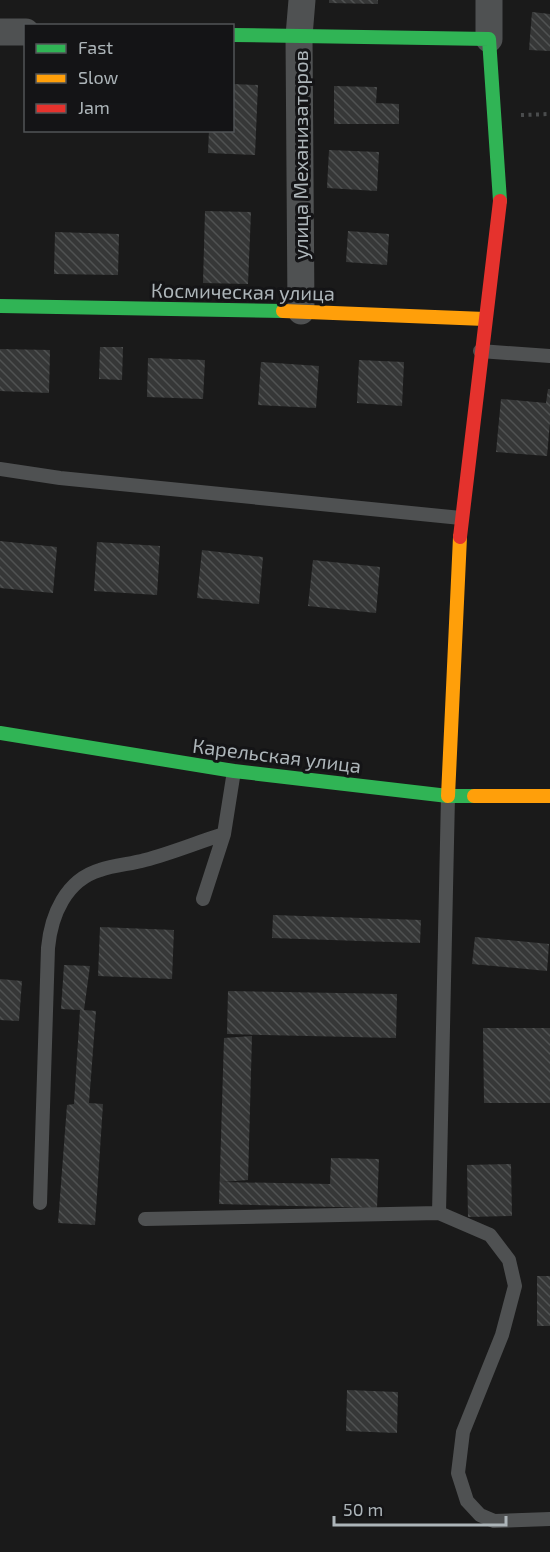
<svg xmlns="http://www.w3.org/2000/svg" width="550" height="1552" font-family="'Exo 2',sans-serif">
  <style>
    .building { fill: url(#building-back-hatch) }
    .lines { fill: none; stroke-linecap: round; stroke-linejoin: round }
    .path { stroke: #4a4c4d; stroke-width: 4; stroke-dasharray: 3 4.5; stroke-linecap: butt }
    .lane { stroke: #4f5152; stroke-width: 14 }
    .street { stroke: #4f5152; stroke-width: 27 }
    .fast { stroke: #30b455; stroke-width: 14 }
    .slow { stroke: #ff9f0a; stroke-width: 14 }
    .jam { stroke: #e5322d; stroke-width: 14 }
    .labels { text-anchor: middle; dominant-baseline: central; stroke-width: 6; stroke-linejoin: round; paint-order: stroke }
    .street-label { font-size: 20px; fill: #adb5b9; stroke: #141416 }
  </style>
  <defs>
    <pattern id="building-back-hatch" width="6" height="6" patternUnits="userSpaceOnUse" patternTransform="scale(1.5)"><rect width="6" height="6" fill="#363737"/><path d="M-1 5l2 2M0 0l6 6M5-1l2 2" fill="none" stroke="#505252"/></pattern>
  </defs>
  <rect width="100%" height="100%" fill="#1a1a1a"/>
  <path class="building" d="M329,0H378V4L329,3Z
    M532,12L550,14V51L529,50Z
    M232,84L258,85L255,155L208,153L209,130H232Z
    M334,86L377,87L376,103L399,104V124H334Z
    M329,150L379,152L377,191L327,188Z
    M205,211L251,212L248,284L203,283Z
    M348,231L389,234L387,265L346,262Z
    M55,232L119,234L118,275L54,274Z
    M100,347H123L122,380L99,379Z
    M0,349L50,350L49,393L0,391Z
    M148,358L205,360L203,399L147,397Z
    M359,360L404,362L402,406L357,403Z
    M261,362L319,366L316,408L258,405Z
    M548,389H550V422L547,456L496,452L501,399L546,403Z
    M0,541L57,547L53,593L0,588Z
    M97,542L160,546L157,595L94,591Z
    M202,550L263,557L259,604L197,598Z
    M313,560L380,567L376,613L308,606Z
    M273,915L421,920L420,943L272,938Z
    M100,927L174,930L172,979L98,976Z
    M475,937L549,944L547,971L472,964Z
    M64,965L90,966L84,1010L96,1011L89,1103L103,1104L95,1225L58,1223L67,1105L74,1104L80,1010L61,1009Z
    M0,979L22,981L19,1021L0,1020Z
    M228,991L397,994L396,1038L227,1034Z
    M483,1028H550V1103H484Z
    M252,1036L248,1180L222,1182L330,1184L331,1158L379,1159L377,1208L219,1204L224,1038Z
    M511,1164L512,1216L468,1217L467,1165Z
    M537,1276H550V1326H537Z
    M347,1390L398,1392L397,1433L346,1431Z"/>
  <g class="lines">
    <path class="path" d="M521,115L550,114"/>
    <path class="lane" d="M480,351L550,356
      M0,469L60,478L461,518
      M203,899L224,834L234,771
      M40,1203L48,948C51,915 66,880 100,870C115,865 131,864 145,860C172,853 198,842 224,834
      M439,1213L448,796
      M145,1219L439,1213L490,1235L509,1260L515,1286L502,1335L463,1432L458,1473L467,1501L480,1515L494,1521L550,1519"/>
    <path class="street" d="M489,0V39
      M0,32H26
      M301,311L299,36L302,0"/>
    <path class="fast" d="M232,35L489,39L500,201
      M0,306L283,311
      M0,733L234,771L448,796H474"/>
    <path class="slow" d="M283,311L485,319
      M448,796L460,537
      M474,796H550"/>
    <path class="jam" d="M460,537L500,201"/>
  </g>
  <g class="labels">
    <g class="street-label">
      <text transform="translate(300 155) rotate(-90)">улица Механизаторов</text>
      <text transform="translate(243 291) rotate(1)">Космическая улица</text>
      <text transform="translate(277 755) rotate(7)">Карельская улица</text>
    </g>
  </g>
  <rect x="24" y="24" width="210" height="108" fill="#141416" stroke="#515457" stroke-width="1.5"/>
  <rect x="36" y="44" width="30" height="9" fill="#30b455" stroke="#515457" stroke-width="1.5"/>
  <text x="78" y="54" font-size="18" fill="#adb5b9">Fast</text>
  <rect x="36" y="74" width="30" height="9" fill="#ff9f0a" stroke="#515457" stroke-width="1.5"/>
  <text x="78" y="84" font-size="18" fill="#adb5b9">Slow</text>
  <rect x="36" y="104" width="30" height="9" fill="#e5322d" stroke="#515457" stroke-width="1.5"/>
  <text x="78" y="114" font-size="18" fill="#adb5b9">Jam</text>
  <path d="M334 1516v9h172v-9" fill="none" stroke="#adb5b9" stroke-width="3"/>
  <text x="343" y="1516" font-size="18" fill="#adb5b9" stroke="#141416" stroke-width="4.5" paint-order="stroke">50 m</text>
</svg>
